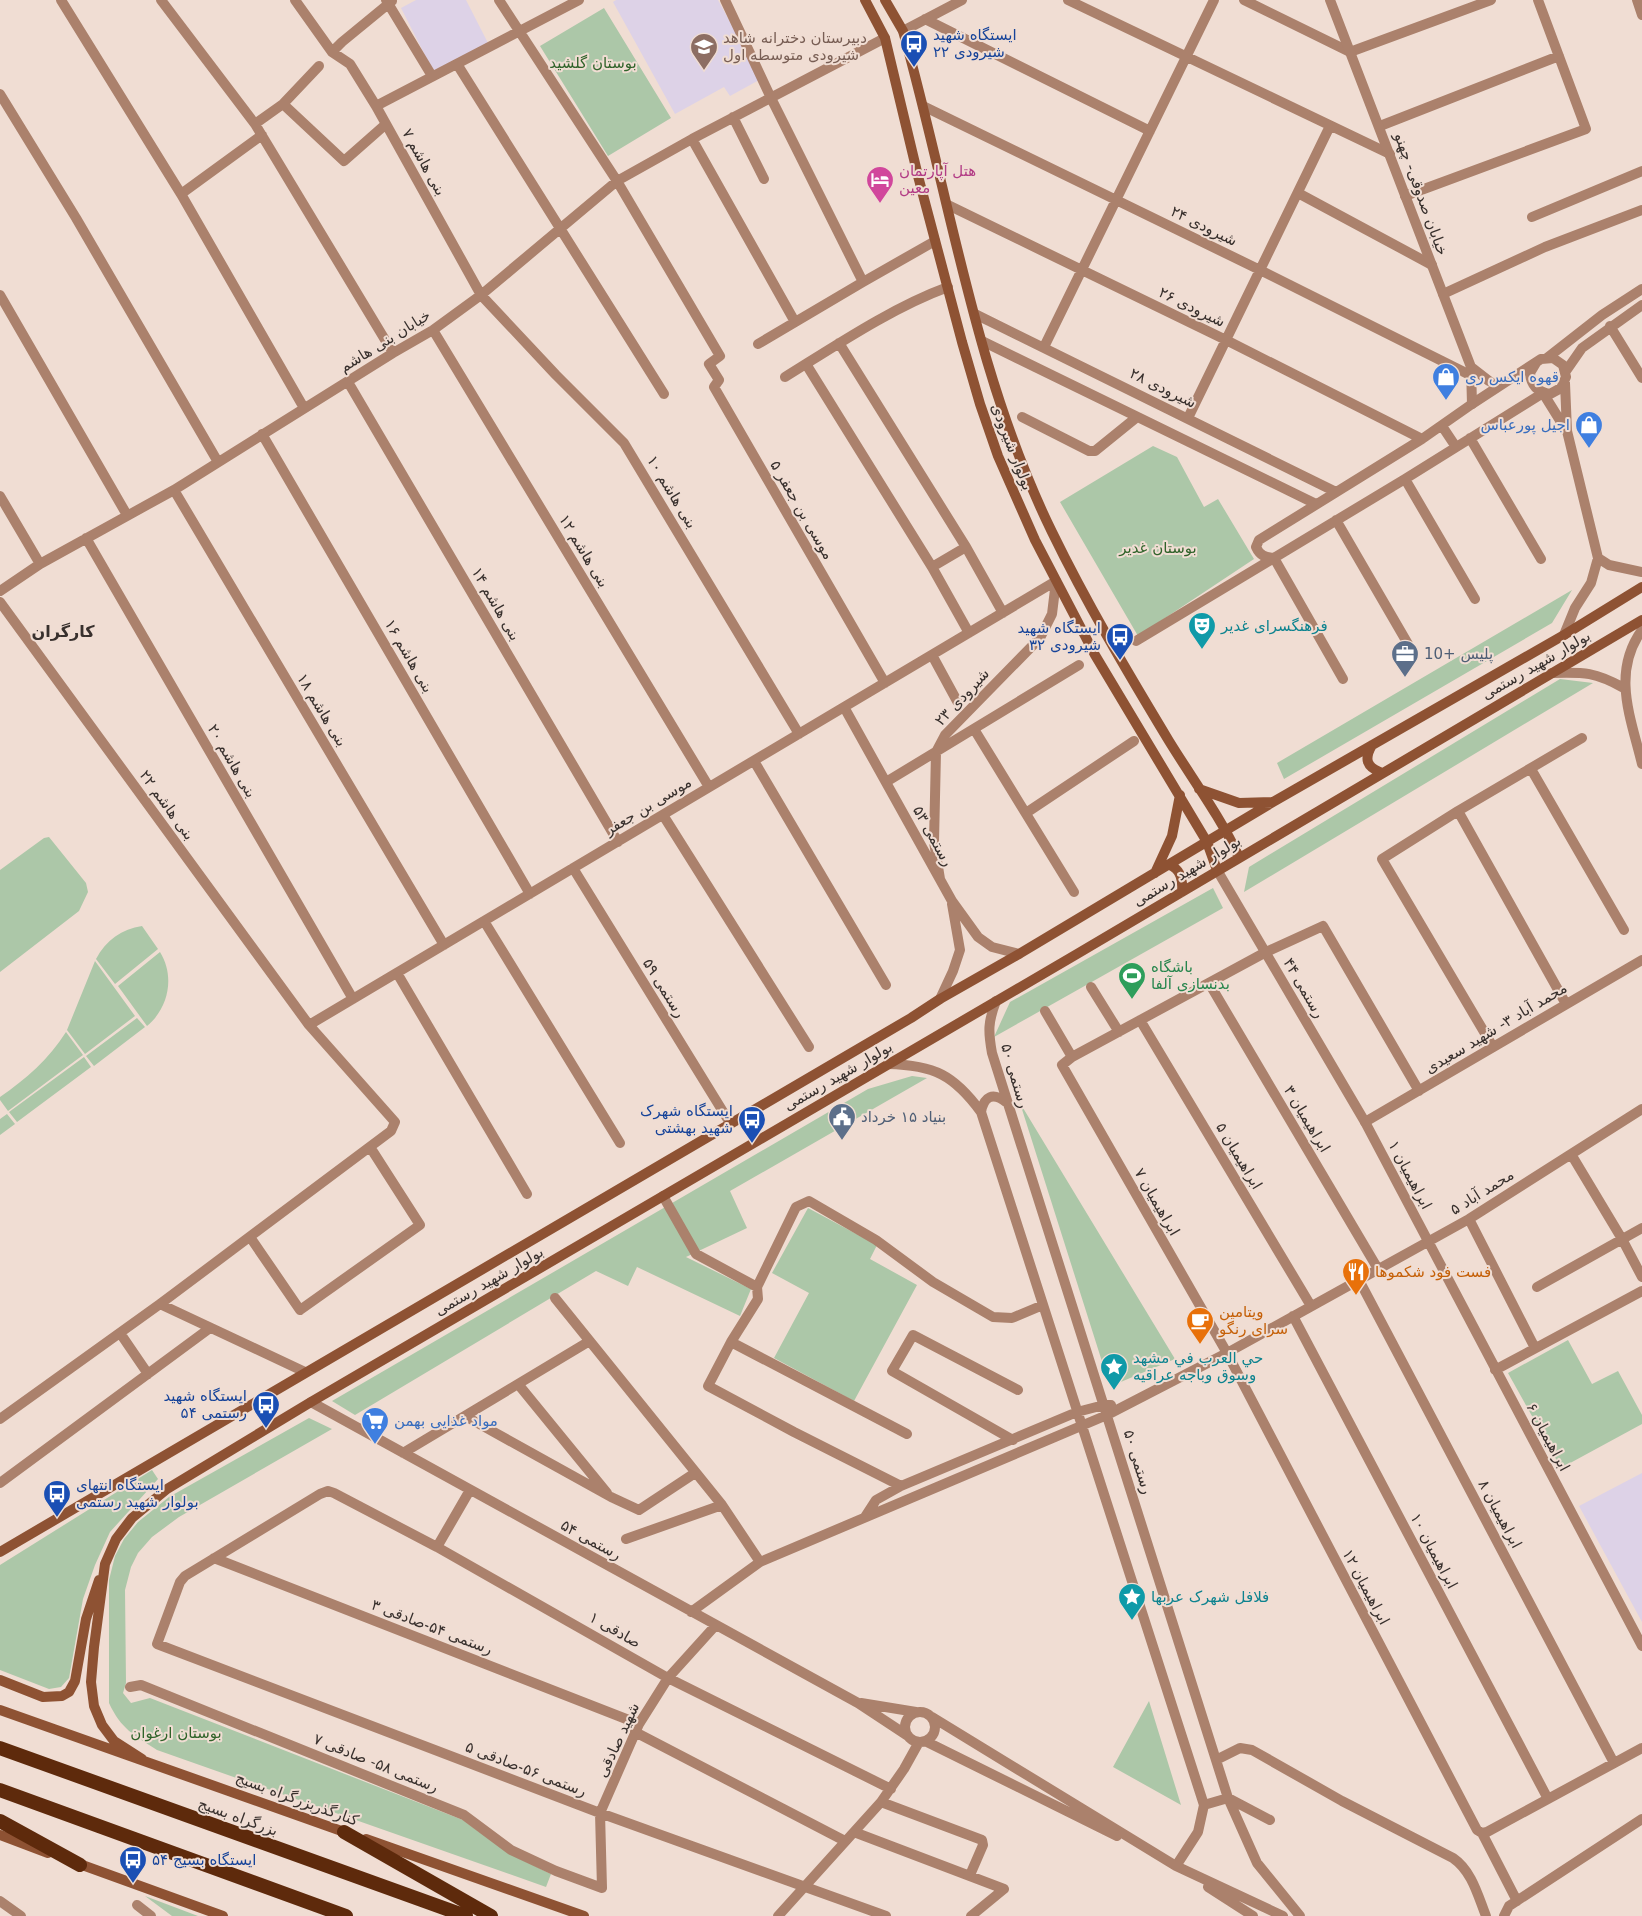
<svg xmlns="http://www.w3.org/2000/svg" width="1642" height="1916" font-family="'DejaVu Sans',Vazirmatn,sans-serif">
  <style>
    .education { fill: #ddd2e7 }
    .green { fill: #acc7a8 }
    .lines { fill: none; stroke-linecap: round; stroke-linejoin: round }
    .minor { stroke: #ab816c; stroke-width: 10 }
    .tertiary { stroke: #ab816c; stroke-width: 10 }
    .secondary { stroke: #8e5233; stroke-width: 10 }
    .trunk { stroke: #5e2a0c; stroke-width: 14 }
    .labels { text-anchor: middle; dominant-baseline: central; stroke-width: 4; stroke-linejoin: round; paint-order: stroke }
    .transit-label { font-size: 15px; fill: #164399; stroke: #f0ddd3; text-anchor: start }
    .education-label { font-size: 15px; fill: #785e54; stroke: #f0ddd3; text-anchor: start }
    .park-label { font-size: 15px; fill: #30632a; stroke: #f0ddd3 }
    .street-label { font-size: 15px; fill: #38302d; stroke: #f0ddd3 }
    .hotel-label { font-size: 15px; fill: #b23c85; stroke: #f0ddd3; text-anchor: start }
    .shop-label { font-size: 15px; fill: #366cbe; stroke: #f0ddd3; text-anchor: start }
    .culture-label { font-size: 15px; fill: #0d838f; stroke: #f0ddd3; text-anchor: start }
    .service-label { font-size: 15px; fill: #4e5e75; stroke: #f0ddd3; text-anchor: start }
    .leisure-label { font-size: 15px; fill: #27864d; stroke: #f0ddd3; text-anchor: start }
    .food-label { font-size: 15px; fill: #c56008; stroke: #f0ddd3; text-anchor: start }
    .neighbourhood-label { font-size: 16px; font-weight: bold; fill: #38302d; stroke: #f0ddd3 }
  </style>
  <rect width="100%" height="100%" fill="#f0ddd3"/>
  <path class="education" d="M416,0H466L488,43L433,71L401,8Z
    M616,0H718L761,79L730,96L724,87L675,114L613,2Z
    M1642,1473V1622L1579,1506Z"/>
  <path class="green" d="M604,8L671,118L608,156L540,46Z
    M1153,446L1177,457L1204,507L1218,499L1254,559L1138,636L1060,502Z
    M1572,590L1552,623L1284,779L1277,763Z
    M1560,679L1593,683L1244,892L1249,867Z
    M49,837L86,883L88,892L79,911L0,972V870L44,838Z
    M1213,888L1223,908L994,1037L1010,1002Z
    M142,926L158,949L115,984L96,959C106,940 122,929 142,926Z
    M160,952C175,976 169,1008 147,1026L118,986Z
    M95,961L135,1016L85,1054L67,1030Z
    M137,1018L145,1027L94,1066L86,1056Z
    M66,1032L83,1055L8,1111L0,1100V1097C26,1079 49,1059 66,1032Z
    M84,1057L91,1067L17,1122L9,1112Z
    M912,1076L927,1078L730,1191L747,1228L686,1257L751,1289L740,1316L637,1267L628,1286L596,1271L355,1415L332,1401L868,1089Z
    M1020,1103L1175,1359L1116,1384L1105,1371Z
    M7,1114L15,1124L0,1135V1119Z
    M808,1208L877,1245L870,1259L917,1285L854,1401L774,1358L809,1293L772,1273Z
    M1568,1340L1592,1384L1618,1371L1642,1415V1424L1561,1468L1508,1373Z
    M309,1418L332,1429L179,1517L152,1537L138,1553L131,1567L125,1590L126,1683L123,1693L131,1703L150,1698L463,1820L508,1853L551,1874L546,1887L157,1750C134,1735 121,1729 109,1703V1580L115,1556L124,1539L138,1522L169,1497Z
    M152,1470L158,1479L110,1532L95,1565L83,1599L69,1678L61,1687L49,1689L0,1670V1565Z
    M1149,1701L1181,1805L1113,1767Z
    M145,1896L198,1916H172Z"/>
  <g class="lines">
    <path class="minor" d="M61,0L181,194L304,408
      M161,0L255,124L393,353
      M295,0L332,52L350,64L376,106L481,295L556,375L624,443L799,734
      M386,0L432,76
      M499,0L617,181L720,356L709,364L719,380L714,387L885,683
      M725,0L771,98L863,282
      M1068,0L1390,154
      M1244,0L1350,52L1491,0
      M1637,0L1642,15
      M925,19L1150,131
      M903,31L962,0
      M332,52L342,42L392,1
      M457,64L664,394
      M0,94L76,218L218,462
      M283,104L344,161L386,124
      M376,106L579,0
      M923,106L1260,270L1472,376
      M733,117L764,179
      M255,124L283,104L319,66
      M1380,126L1559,56
      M692,139L795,322
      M1298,193L1432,265
      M181,194L262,135
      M1405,196L1586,129L1538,0
      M948,205L1226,340L1422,439
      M1532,217L1642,171
      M1443,294L1545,247L1642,210
      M0,295L127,515
      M975,314L1336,492
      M1610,326L1642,378
      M433,330L709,787
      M982,341L1316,504
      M839,343L966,547L1003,613
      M758,344L863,282L935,241
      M1044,347L1214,0
      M1547,358L1602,315L1642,289
      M806,364L932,567L969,633
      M1566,371L1582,348L1642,305
      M785,377C835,346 893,307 948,287
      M348,382L618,842
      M1565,383L1567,431L1598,558
      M1543,393L1566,430
      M1022,417L1089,451H1095L1137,417
      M1188,418L1330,126
      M1442,426L1456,447
      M262,434L530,894
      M1470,438L1541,559
      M1405,479L1475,599
      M174,490L444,945
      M0,496L40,564
      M1336,520L1408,644
      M86,538L353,999
      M1274,558C1265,557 1260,556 1256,547L1259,540L1422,439L1472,404L1541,359L1553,358L1563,365L1566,377L1561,388L1550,394C1538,392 1531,386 1530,373L1536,363
      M1274,558L1343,679
      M932,567L966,547
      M0,591L40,564L174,490L393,353L433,330L481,295L617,181L692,139L885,38
      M0,602L309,1025L395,1122L391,1131L160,1304L0,1419
      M1564,635L1575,608L1591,583L1598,558L1609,565L1642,572
      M1136,641L1405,479L1543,393
      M932,655L957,701
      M844,707L952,901L978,937L992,947L1019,954
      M974,729L1074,892
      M754,761L886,985
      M1531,769L1624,930
      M886,782L1079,665
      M1458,811L1566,1004
      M1026,813L1134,741
      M663,815L809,1047
      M573,868L730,1123
      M940,879L934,842L936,752L945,735L1040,638L1052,614L1056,581
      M484,921L620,1143
      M397,973L527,1194
      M1209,983L1378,1269
      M1091,987L1119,1032
      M940,999L953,971L960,950L952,904
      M996,1001C988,1022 988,1031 992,1053L1228,1798L1257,1863L1300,1916
      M1045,1011L1072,1057
      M1140,1020L1311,1306
      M309,1025L1056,581
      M1493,1047L1382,859L1458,811L1582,738
      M888,1064C934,1065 954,1075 981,1112L1204,1805L1198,1832L1176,1866
      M1419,1091L1323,926L1266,952L1072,1057L1062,1065L1227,1353L1477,1830L1482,1833
      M981,1112C984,1096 993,1092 1006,1102
      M1365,1122L1642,960
      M1571,1154L1622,1239L1642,1277
      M663,1196L696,1254L757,1287L796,1207L809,1201L876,1240L933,1282L993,1317L1012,1318L1043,1305
      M1469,1219L1535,1348
      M250,1237L300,1310L420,1225L370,1147
      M1428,1241L1642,1646
      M1359,1280L1614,1763
      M757,1287L758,1299L731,1342L708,1386L794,1432L901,1486
      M1537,1287L1642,1228
      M555,1298L722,1505L760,1562
      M160,1304L305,1372
      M1293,1316L1548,1799
      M120,1333L148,1374
      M731,1342L907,1434
      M1495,1370L1642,1291
      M518,1384L607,1493
      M311,1402L858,1703L908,1736
      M465,1416L611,1497L639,1510L695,1473
      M1013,1440L892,1371L913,1335L1018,1390
      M403,1453L588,1342
      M0,1483L210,1328
      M865,1517L876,1500L901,1486L1077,1412L1104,1405H1111
      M626,1539L722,1505
      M437,1547L470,1490
      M214,1558L639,1724
      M691,1612L760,1562L1107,1415L1227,1353L1469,1219L1642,1109
      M130,1687L141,1685L464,1815L511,1850L556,1871L602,1888L600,1813L639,1724L668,1678L715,1626
      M861,1703L916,1712
      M905 1727a15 15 0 1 1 30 0a15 15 0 1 1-30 0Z
      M932,1717L1176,1866L1283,1916
      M635,1732L845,1841
      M925,1741L1117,1836
      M1216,1760L1240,1748L1252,1750L1342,1801L1453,1858C1472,1871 1478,1896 1486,1916
      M881,1802L982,1840L983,1845L970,1875
      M1204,1805L1228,1798L1270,1820
      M854,1832L1004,1889L971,1916
      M1482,1833L1487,1832L1642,1748
      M1482,1833L1517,1901
      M1208,1887L1253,1916
      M0,1901L21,1916
      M137,1905L151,1916
      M778,1916L881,1802L904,1769L919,1742
      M886,1916L600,1813L157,1644L180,1582L185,1576L320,1494L328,1491L334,1493L437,1547L668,1678L891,1789
      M1504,1916L1509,1906L1642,1819"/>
    <path class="tertiary" d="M1330,0L1471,367L1489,381L1498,386
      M1471,367L1472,404
      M1642,630C1611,673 1631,718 1642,764
      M1552,673C1585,672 1595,672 1624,688
      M1217,870L1365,1122L1428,1241"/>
    <path class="secondary" d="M865,0L885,38L918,176L962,342L980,404L998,456L1035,540L1095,655L1207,842L1217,870
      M885,0L903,31C950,198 975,375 1052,532C1087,604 1128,673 1169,741C1193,780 1220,816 1239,857
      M1372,745C1364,759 1366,767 1382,773
      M1199,789L1239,803L1272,802
      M1170,865C1181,870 1183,880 1182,892
      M1155,873L1172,836L1180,795
      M0,1552L911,1018L940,999L1019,954L1273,802L1564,635L1642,587
      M0,1680L43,1697L62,1696L69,1692L75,1681L86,1619L99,1580
      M0,1710L350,1834
      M142,1759L114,1741L102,1725L94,1706L91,1682L94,1647L105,1564L116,1539L132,1518L167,1489L311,1402L1077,954L1642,620
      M0,1835L48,1853
      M366,1839L584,1916
      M74,1862L223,1916"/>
    <path class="trunk" d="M0,1748L466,1916
      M0,1790L346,1916
      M0,1821L80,1865
      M344,1832L491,1916"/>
  </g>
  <defs>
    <symbol id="bus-pin" viewBox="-11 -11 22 30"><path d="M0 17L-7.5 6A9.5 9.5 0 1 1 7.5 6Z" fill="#1a4fb4" stroke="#f0ddd3"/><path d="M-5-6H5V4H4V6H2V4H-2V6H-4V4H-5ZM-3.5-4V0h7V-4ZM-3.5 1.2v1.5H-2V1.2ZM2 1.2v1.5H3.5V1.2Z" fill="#fff"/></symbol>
    <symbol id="school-pin" viewBox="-11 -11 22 30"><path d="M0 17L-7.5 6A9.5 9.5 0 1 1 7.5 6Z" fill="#8d6e63" stroke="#f0ddd3"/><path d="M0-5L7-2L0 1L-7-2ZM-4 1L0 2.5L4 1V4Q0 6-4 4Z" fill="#fff"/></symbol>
    <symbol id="hotel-pin" viewBox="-11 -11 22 30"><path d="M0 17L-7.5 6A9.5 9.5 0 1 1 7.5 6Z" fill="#d1479c" stroke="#f0ddd3"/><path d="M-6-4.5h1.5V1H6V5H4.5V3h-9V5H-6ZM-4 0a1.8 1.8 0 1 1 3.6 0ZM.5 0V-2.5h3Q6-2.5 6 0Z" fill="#fff"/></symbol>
    <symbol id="shop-pin" viewBox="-11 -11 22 30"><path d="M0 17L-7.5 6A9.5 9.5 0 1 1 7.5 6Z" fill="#3f7fe0" stroke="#f0ddd3"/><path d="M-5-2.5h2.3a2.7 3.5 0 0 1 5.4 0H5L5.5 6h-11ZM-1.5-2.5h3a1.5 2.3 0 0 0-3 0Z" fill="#fff"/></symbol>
    <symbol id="theatre-pin" viewBox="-11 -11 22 30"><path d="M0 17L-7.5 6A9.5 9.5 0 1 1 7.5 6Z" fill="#0f9aa8" stroke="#f0ddd3"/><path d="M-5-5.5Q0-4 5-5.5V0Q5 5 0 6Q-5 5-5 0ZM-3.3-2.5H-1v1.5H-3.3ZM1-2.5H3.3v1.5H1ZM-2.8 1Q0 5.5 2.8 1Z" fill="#fff"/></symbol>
    <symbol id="office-pin" viewBox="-11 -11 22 30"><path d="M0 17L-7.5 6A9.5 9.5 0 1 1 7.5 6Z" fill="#5c6f8a" stroke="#f0ddd3"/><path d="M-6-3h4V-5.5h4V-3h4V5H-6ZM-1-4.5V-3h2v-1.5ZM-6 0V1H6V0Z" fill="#fff"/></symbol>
    <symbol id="stadium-pin" viewBox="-11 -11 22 30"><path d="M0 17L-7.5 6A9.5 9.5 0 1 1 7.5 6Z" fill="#2e9e5b" stroke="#f0ddd3"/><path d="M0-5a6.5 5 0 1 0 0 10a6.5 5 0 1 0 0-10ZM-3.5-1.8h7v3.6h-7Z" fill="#fff"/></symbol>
    <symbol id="civic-pin" viewBox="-11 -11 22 30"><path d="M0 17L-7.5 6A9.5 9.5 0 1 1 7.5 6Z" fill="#5c6f8a" stroke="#f0ddd3"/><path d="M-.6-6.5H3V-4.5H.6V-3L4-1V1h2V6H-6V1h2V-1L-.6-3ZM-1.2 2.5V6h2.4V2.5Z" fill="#fff"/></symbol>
    <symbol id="restaurant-pin" viewBox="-11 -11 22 30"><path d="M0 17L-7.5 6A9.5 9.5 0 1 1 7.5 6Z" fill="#e8710a" stroke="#f0ddd3"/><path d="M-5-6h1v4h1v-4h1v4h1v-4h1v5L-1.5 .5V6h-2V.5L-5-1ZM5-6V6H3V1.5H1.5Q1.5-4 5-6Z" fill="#fff"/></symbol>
    <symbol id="cafe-pin" viewBox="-11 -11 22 30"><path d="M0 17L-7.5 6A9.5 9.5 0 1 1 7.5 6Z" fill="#e8710a" stroke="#f0ddd3"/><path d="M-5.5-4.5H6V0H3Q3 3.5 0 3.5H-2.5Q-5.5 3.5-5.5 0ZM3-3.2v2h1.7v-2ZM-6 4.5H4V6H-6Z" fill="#fff"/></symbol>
    <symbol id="sight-pin" viewBox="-11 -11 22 30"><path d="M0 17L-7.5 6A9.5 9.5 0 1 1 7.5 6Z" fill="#0f9aa8" stroke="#f0ddd3"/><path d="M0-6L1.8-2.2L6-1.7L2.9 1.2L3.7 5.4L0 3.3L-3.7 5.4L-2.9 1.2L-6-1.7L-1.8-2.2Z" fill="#fff"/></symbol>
    <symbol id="supermarket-pin" viewBox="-11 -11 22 30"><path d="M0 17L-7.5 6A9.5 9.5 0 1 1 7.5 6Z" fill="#3f7fe0" stroke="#f0ddd3"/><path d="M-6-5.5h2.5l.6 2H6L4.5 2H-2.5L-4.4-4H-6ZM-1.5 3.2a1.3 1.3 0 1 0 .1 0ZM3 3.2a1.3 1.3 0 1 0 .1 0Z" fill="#fff"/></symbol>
  </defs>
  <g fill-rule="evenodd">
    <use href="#bus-pin" x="898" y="28" width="32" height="43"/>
    <use href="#school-pin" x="688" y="31" width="32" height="43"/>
    <use href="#hotel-pin" x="864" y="164" width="32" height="43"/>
    <use href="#shop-pin" x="1430" y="361" width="32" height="43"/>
    <use href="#shop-pin" x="1573" y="409" width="32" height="43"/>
    <use href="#theatre-pin" x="1186" y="610" width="32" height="43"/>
    <use href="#bus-pin" x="1104" y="621" width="32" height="43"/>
    <use href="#office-pin" x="1389" y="638" width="32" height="43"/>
    <use href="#stadium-pin" x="1116" y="960" width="32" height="43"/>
    <use href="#civic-pin" x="826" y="1101" width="32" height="43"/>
    <use href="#bus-pin" x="736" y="1104" width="32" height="43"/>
    <use href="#restaurant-pin" x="1340" y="1256" width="32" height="43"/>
    <use href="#cafe-pin" x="1184" y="1305" width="32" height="43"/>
    <use href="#sight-pin" x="1098" y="1351" width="32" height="43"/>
    <use href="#bus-pin" x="250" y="1389" width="32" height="43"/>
    <use href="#supermarket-pin" x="359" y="1405" width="32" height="43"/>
    <use href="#bus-pin" x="41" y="1478" width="32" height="43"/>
    <use href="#sight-pin" x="1116" y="1581" width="32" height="43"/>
    <use href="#bus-pin" x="117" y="1844" width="32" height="43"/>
  </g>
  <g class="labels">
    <g class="transit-label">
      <text x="933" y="35">ایستگاه شهید<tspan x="933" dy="17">شیرودی ۲۲</tspan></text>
      <text x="1101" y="628" text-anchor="end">ایستگاه شهید<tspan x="1101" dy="17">شیرودی ۳۲</tspan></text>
      <text x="733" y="1111" text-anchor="end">ایستگاه شهرک<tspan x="733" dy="17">شهید بهشتی</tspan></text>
      <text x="247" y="1396" text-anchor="end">ایستگاه شهید<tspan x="247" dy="17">رستمی ۵۴</tspan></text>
      <text x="76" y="1485">ایستگاه انتهای<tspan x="76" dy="17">بولوار شهید رستمی</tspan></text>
      <text x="152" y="1860">ایستگاه بسیج ۵۴</text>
    </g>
    <g class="education-label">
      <text x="723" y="38">دبیرستان دخترانه شاهد<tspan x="723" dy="17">شیرودی متوسطه اول</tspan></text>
    </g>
    <g class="park-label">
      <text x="593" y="63">بوستان گلشید</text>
      <text x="1158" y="548">بوستان غدیر</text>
      <text x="176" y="1733">بوستان ارغوان</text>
    </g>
    <g class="street-label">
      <text transform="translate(424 162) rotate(61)">بنی هاشم ۷</text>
      <text transform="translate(1421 194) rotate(70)">خیابان صدوقی- چهنو</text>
      <text transform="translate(1204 226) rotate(26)">شیرودی ۲۴</text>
      <text transform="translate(1192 307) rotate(26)">شیرودی ۲۶</text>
      <text transform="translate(385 341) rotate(-32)">خیابان بنی هاشم</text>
      <text transform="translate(1163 388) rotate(26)">شیرودی ۲۸</text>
      <text transform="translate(1012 447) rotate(69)">بولوار شیرودی</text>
      <text transform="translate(672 492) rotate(59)">بنی هاشم ۱۰</text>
      <text transform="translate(802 510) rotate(60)">موسی بن جعفر ۵</text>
      <text transform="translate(584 551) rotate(59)">بنی هاشم ۱۲</text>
      <text transform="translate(496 604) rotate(60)">بنی هاشم ۱۴</text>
      <text transform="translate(409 656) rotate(60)">بنی هاشم ۱۶</text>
      <text transform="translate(1536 665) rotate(-30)">بولوار شهید رستمی</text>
      <text transform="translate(962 697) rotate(-47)">شیرودی ۲۳</text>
      <text transform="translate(322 710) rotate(59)">بنی هاشم ۱۸</text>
      <text transform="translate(232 761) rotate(60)">بنی هاشم ۲۰</text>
      <text transform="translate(167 805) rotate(54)">بنی هاشم ۲۲</text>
      <text transform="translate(648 806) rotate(-31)">موسی بن جعفر</text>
      <text transform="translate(933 836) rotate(61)">رستمی ۵۳</text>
      <text transform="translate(1187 871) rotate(-31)">بولوار شهید رستمی</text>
      <text transform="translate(664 988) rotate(58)">رستمی ۵۹</text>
      <text transform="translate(1304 988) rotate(60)">رستمی ۴۴</text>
      <text transform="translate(1496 1028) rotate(-31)">محمد آباد ۳- شهید سعیدی</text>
      <text transform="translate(838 1076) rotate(-30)">بولوار شهید رستمی</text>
      <text transform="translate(1015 1076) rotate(74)">رستمی ۵۰</text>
      <text transform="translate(1307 1119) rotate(59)">ابراهیمیان ۳</text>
      <text transform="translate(1239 1156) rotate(59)">ابراهیمیان ۵</text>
      <text transform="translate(1410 1175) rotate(62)">ابراهیمیان ۱</text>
      <text transform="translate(1482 1192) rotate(-32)">محمد آباد ۵</text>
      <text transform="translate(1157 1202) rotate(60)">ابراهیمیان ۷</text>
      <text transform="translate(489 1281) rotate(-30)">بولوار شهید رستمی</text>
      <text transform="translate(1548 1437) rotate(62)">ابراهیمیان ۶</text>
      <text transform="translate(1138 1462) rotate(73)">رستمی ۵۰</text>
      <text transform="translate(1500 1514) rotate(62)">ابراهیمیان ۸</text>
      <text transform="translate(591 1540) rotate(29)">رستمی ۵۴</text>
      <text transform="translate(1434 1551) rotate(62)">ابراهیمیان ۱۰</text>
      <text transform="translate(1366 1587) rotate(62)">ابراهیمیان ۱۲</text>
      <text transform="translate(432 1627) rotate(21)">رستمی ۵۴-صادقی ۳</text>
      <text transform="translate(615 1630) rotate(30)">صادقی ۱</text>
      <text transform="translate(618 1740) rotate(-65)">شهید صادقی</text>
      <text transform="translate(376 1763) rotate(22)">رستمی ۵۸- صادقی ۷</text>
      <text transform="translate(526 1769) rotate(21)">رستمی ۵۶-صادقی ۵</text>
      <text transform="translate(297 1799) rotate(20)">کنارگذربزرگراه بسیج</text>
      <text transform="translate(238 1817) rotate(20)">بزرگراه بسیج</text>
    </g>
    <g class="hotel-label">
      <text x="899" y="171">هتل آپارتمان<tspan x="899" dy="17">معین</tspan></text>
    </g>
    <g class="shop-label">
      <text x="1465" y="377">قهوه ایکس ری</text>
      <text x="1570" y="425" text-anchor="end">اجیل پورعباس</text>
      <text x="394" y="1421">مواد غذایی بهمن</text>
    </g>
    <g class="culture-label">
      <text x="1221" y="626">فرهنگسرای غدیر</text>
      <text x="1133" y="1358">حي العرب في مشهد<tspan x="1133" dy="17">وسوق وباجه عراقيه</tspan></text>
      <text x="1151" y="1597">فلافل شهرک عربها</text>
    </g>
    <g class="service-label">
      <text x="1424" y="654">پلیس +10</text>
      <text x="861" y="1117">بنیاد ۱۵ خرداد</text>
    </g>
    <g class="leisure-label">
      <text x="1151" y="967">باشگاه<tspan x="1151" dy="17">بدنسازی آلفا</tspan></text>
    </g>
    <g class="food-label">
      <text x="1375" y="1272">فست فود شکموها</text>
      <text x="1219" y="1312">ویتامین<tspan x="1219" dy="17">سرای رنگو</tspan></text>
    </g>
    <g class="neighbourhood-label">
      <text x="63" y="631">کارگران</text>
    </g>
  </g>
</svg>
